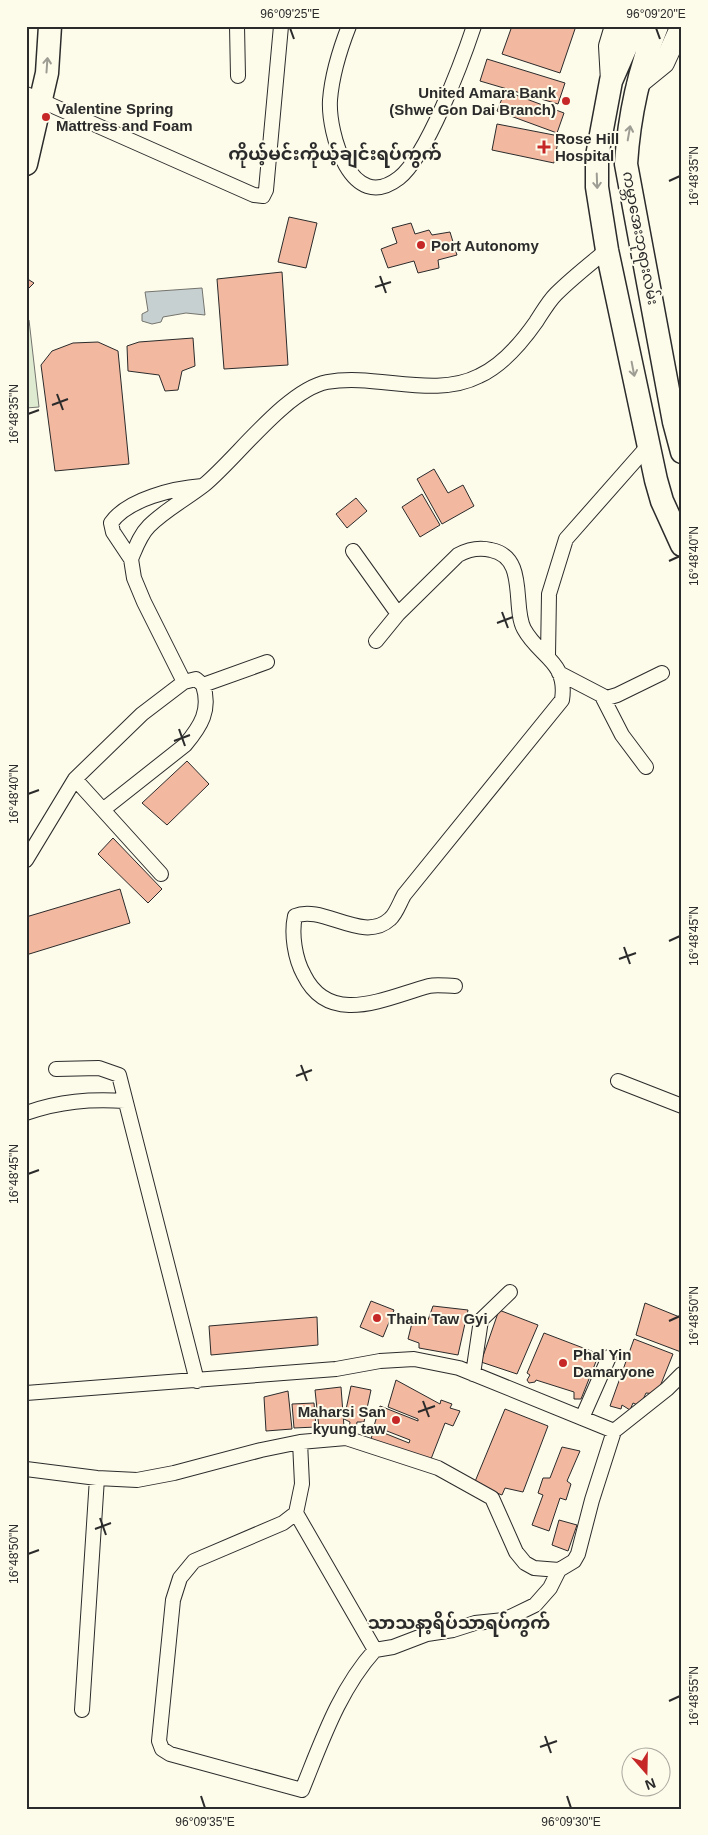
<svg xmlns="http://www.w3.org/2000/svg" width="708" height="1835" font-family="Arial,'Noto Sans Myanmar',sans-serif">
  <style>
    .green { fill: #deebd1; stroke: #74746e }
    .water { fill: #c7d0d0; stroke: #74746e }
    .building { fill: #f2b8a0; stroke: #2b2b2b }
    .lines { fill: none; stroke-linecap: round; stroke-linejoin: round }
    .street-casing { stroke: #2b2b2b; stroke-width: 16 }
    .secondary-casing { stroke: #2b2b2b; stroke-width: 22 }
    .primary-casing { stroke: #2b2b2b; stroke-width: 25 }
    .street { stroke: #fdfbea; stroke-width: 14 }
    .secondary { stroke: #fdfbea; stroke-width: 20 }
    .primary { stroke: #fdfbea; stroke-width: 22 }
    .oneway { stroke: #9e9d94 }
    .ticks { fill: none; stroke: #2b2b2b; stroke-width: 2 }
    .poi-dot { fill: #c62828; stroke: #fdfbea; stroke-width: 2 }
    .labels { text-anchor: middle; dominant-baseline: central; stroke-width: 4; stroke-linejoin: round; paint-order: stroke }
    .poi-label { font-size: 15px; font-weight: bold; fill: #2b2b2b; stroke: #fdfbea; text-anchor: start }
    .street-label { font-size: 15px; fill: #2b2b2b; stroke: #fdfbea }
    .quarter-label { font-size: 18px; font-weight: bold; fill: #2b2b2b; stroke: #fdfbea }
    .neatline { fill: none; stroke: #2b2b2b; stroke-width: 2 }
    .ticks-label { font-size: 12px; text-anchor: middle; fill: #2b2b2b }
  </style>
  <rect width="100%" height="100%" fill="#fdfbea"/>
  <path class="green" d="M26,320H29L39,407L26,408Z"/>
  <path class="water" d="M202,288L205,315L186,313L163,317L161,322L152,324L142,321V314L148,311L145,292Z"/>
  <path class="building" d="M512,26H576L560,73L502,54Z
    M487,59L565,83L558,104L480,81Z
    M505,91L564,113L557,133L497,111Z
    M497,124L559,136L554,163L492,150Z
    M289,217L317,223L306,268L278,262Z
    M411,223L415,234L429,230L432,235L450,232L457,255L438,260L439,268L418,273L414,261L388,268L381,249L397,243L392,228Z
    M282,272L288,365L224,369L217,279Z
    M26,278L34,283L26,291Z
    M193,338L195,366L182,371L178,390L165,391L159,375L128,371L127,346L139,342Z
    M98,342L118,351L129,464L55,471L41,365L52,351L73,343Z
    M434,469L448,493L463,485L474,506L442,524L417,479Z
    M422,494L440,525L420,537L402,507Z
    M356,498L367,511L347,528L336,514Z
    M187,761L209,784L167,825L142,803Z
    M113,838L162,889L148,903L98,854Z
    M120,889L130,923L26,955V917Z
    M371,1301L394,1310L383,1337L360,1327Z
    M645,1303L682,1318L681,1352L636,1335Z
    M433,1306L468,1310L458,1355L419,1348V1343L408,1339L413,1319L428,1320Z
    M499,1310L538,1325L517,1374L481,1362Z
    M317,1317L318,1345L211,1355L209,1326Z
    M544,1333L599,1354L581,1399H574V1392L536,1380L535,1382L529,1383L527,1380L530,1375L527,1373Z
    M634,1339L673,1354L657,1394L646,1393L640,1406L633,1403L630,1410L622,1405L621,1409L610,1406Z
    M396,1380L440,1404L441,1400L452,1404L450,1408L460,1411L453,1426L445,1423L431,1459L371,1439L374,1429L409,1443L410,1440L374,1426L380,1406L418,1421V1419L388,1407Z
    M351,1386L371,1390L364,1422H357L356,1429H349L350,1422L344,1419Z
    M341,1387L344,1427L319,1428L315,1390Z
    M288,1391L292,1429L266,1431L264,1397Z
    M314,1403L316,1427L294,1428L292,1404Z
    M505,1409L548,1426L523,1492L505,1488L502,1495L474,1484Z
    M562,1447L580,1451L567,1481L571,1484L566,1500L560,1498L549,1531L532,1525L543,1495L538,1493L543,1478H550Z
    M559,1520L577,1525L568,1551L552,1545Z"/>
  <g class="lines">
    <defs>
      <path id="street" d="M237,26L238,76
        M349,26C340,49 332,74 330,100C328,133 351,215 399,178C427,156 462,62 474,26
        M26,94L254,195L263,196L266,190L281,26
        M353,551L398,614
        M131,559C136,547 140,535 149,526C165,510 186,499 204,485C236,459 286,390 327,382C377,373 434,399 479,376C503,365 522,342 536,322C542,313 548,302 556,294C572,278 590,264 607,250
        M376,641L398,614L458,555C469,549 479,547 491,550C528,557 512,607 524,629C539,657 568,661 562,700L404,895C400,902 396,914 390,919C363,944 323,904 295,916C291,934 295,959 304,975C330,1028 387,997 429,986C437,984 447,986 455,986
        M548,655L549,594L566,539L648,446
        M559,673L607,698L617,695L662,673
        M184,682L144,602L134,578L131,559L113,532L111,523C127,499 175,488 202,486
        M203,685L267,662
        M603,698L622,735L646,767
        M75,779L161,874
        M26,860L75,779L142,714L184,682L196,679L203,685C211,710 201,726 185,745L104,809
        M56,1069L99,1068L119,1075L197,1381
        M618,1081L682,1106
        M26,1113C60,1101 90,1099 125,1101
        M473,1374L481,1320L510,1292
        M26,1393L336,1369L380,1361L414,1359L459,1368L614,1431
        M582,1418L609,1357
        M26,1469L97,1478L137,1480L174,1473L261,1450L300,1442L346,1438L438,1468L492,1498L516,1552L525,1563L534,1568L559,1570L574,1561L578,1554L592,1500L614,1431L667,1389L682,1374
        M296,1513L375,1650C339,1690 322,1741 302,1790L170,1754L162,1749L159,1741L173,1600L180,1578L194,1561L283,1523L296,1513L302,1484L300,1442
        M375,1650L393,1647L427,1634L453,1630L475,1623L504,1620L535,1605L550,1588L559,1570
        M82,1710L97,1478"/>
      <path id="secondary" d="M611,81L609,46L615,26
        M637,85L664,63L681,26"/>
      <path id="primary" d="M635,26L611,81L597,156V187L607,250L656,480L662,501L682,545
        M657,26C639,70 629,117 626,164L674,422L682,452
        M26,164L47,73L50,26"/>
    </defs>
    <use href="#street" class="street-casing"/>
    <use href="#secondary" class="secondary-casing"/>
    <use href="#primary" class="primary-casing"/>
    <use href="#street" class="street"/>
    <use href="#secondary" class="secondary"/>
    <use href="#primary" class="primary"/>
  </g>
  <defs><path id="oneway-shaft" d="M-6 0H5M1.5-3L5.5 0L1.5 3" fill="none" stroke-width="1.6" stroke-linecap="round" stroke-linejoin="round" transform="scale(1.25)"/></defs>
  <g class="oneway">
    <use href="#oneway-shaft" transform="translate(47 65) rotate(-86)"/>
    <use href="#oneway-shaft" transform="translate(629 133) rotate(-80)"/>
    <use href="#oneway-shaft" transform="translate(597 181) rotate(88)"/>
    <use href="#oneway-shaft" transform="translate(633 369) rotate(79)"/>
  </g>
  <path class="ticks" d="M290,28L294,39M656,28L660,39M669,181L680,176M380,276L386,293M375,287L391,282M57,394L63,410M52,405L68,399M28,414L39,410M669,561L680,556M502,612L508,628M497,623L513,617M179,729L185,746M174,741L190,735M28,794L39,790M669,941L680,936M624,947L630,964M619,959L636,953M301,1065L307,1081M296,1076L312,1070M28,1174L39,1170M669,1321L680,1316M423,1401L429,1417M418,1412L435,1406M100,1518L106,1535M95,1529L111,1523M28,1554L39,1550M669,1701L680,1696M545,1736L551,1753M540,1747L557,1741M201,1796L205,1808M567,1796L571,1808"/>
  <g class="poi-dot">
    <circle cx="566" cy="101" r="5"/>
    <circle cx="46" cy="117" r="5"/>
    <path d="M541.5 139.5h5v5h5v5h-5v5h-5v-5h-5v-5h5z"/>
    <circle cx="421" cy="245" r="5"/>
    <circle cx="377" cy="1318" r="5"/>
    <circle cx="563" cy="1363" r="5"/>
    <circle cx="396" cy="1420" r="5"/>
  </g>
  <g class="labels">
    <g class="poi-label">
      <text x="556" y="92" text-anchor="end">United Amara Bank<tspan x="556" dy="17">(Shwe Gon Dai Branch)</tspan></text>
      <text x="56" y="108">Valentine Spring<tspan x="56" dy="17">Mattress and Foam</tspan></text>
      <text x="555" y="138">Rose Hill<tspan x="555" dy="17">Hospital</tspan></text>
      <text x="431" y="245">Port Autonomy</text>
      <text x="387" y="1318">Thain Taw Gyi</text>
      <text x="573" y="1354">Phal Yin<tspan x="573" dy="17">Damaryone</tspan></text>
      <text x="386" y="1411" text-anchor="end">Maharsi San<tspan x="386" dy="17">kyung taw</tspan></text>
    </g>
    <g class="street-label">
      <text transform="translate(641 238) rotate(79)">ကမ္ဘာအေးဘုရားလမ်း</text>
    </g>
    <g class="quarter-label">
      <text x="335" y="154">ကိုယ့်မင်းကိုယ့်ချင်းရပ်ကွက်</text>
      <text x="459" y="1623">သာသနာ့ရိပ်သာရပ်ကွက်</text>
    </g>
  </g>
  <rect width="708" height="1835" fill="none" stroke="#fdfbea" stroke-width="55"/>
  <g transform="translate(646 1772) rotate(160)"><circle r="24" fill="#fdfbea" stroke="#a9a89e"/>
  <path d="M0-4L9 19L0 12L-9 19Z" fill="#c62828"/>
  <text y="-8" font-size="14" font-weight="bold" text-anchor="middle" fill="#2b2b2b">N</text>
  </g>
  <rect x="28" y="28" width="652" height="1780" class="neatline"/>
  <g class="ticks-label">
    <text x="290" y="18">96°09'25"E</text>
    <text x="656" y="18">96°09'20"E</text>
    <text transform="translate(694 176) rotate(-90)" y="4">16°48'35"N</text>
    <text transform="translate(14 414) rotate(-90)" y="4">16°48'35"N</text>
    <text transform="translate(694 556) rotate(-90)" y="4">16°48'40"N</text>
    <text transform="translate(14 794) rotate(-90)" y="4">16°48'40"N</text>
    <text transform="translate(694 936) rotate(-90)" y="4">16°48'45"N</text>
    <text transform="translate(14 1174) rotate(-90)" y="4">16°48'45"N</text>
    <text transform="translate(694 1316) rotate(-90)" y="4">16°48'50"N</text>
    <text transform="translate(14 1554) rotate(-90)" y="4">16°48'50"N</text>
    <text transform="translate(694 1696) rotate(-90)" y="4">16°48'55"N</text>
    <text x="205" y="1826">96°09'35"E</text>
    <text x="571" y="1826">96°09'30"E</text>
  </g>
</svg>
